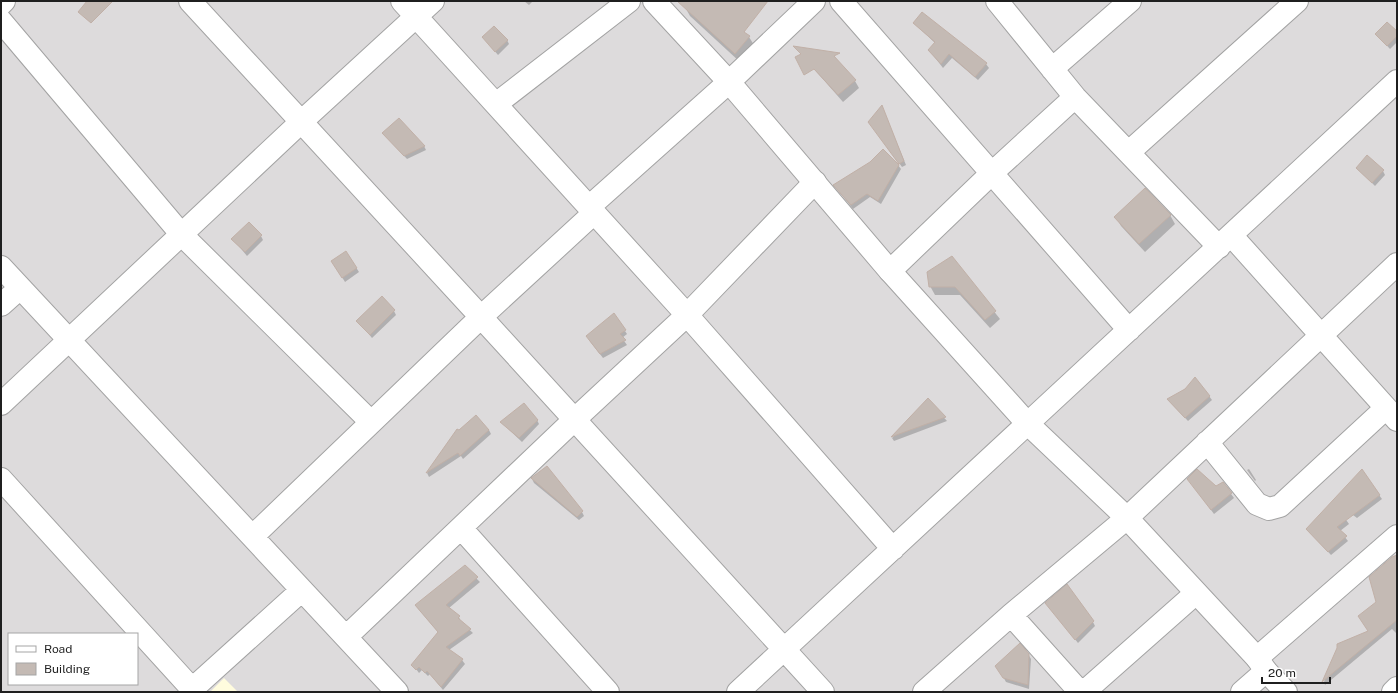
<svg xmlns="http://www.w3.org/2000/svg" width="1398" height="693" font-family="'Public Sans',sans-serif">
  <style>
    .residential { fill: #dddbdc; fill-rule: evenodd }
    .education { fill: #fffcde }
    .shadow { fill: #0003 }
    .building { fill: #c4bab4; stroke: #c1b0a7 }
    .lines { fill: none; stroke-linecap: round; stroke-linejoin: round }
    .minor-casing { stroke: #a3a3a3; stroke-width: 24 }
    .tertiary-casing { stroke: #a3a3a3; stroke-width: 24 }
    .minor { stroke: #fff; stroke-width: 22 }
    .tertiary { stroke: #fff; stroke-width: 22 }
  </style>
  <rect width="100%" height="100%" fill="#efebe5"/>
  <path class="residential" d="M1,1H1397V692H1ZM9,634H137V684H9Z"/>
  <path class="education" d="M224,678L238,692H210Z"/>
  <path class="shadow" d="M524,1H533L529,5Z
    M693,1H705L749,37L754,45L740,62L690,16L685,7Z
    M914,23L986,64L989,68L978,80L952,58L943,68L929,50L935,43Z
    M1397,33V42L1390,49L1376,34Z
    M483,37L507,40L509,44L498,55Z
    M800,53L855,81L859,88L843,102Z
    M882,107L906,165L902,167L872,126Z
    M383,133L424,146L426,150L407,159Z
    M871,163L898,165L901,169L881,204L870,197L853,209L834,185Z
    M1357,168L1383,171L1385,175L1375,186Z
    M1170,215L1175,224L1145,252L1121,226L1116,217Z
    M261,236L263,240L247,256L233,239Z
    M346,252L359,272L345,282L332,261Z
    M951,257L1000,319L990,328L960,295H935L930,286Z
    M394,311L396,315L372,338L358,321Z
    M625,331L627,334L622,338L627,345L603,358L589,340Z
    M1185,389L1209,396L1212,400L1188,421L1171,403Z
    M928,400L947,421L894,441L892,438Z
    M537,420L539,424L522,442L501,422Z
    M457,430H489L491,434L463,459L461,456L429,477L427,473Z
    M1249,469L1256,480L1255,481L1247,470Z
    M532,479L582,512L584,516L579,520L534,483Z
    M1191,483L1216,487L1223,483L1234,498L1214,514Z
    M1379,495L1382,499L1357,518L1337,503Z
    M1333,501L1349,524L1340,531L1348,541L1331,555L1307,529Z
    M465,567L480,582L449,608L459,617L461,622L473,633L449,650L462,660L465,664L443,690L430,674L428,676L422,670L419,673L413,665L439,633L416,606Z
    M1397,584V632L1396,633L1392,629L1325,685L1324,682L1338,648L1369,632Z
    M1049,607L1093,622L1095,626L1078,643Z
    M1028,654L1031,659L1029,689L1006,682L997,666Z"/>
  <path class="building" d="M87,1H113L91,23L78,12Z
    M677,1H768L744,32L750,36L735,54Z
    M922,12L987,63L975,77L949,54L941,64L928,50L935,42L913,23Z
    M1387,22L1397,31V36L1387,46L1375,34Z
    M494,26L508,40L495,52L482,37Z
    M793,46L840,53L834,56L856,80L838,95L814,69L804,75L795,57L801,54Z
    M882,105L904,161L899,164L868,122Z
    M399,118L425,146L404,156L382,133Z
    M883,149L899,165L878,201L867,194L851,205L833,185L870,162Z
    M1367,155L1384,170L1372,183L1356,168Z
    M1145,188L1171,215L1139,244L1114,217Z
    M249,222L262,235L245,252L231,239Z
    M346,251L357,268L342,278L331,261Z
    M952,256L996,311L985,320L955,287H929L927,272Z
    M382,296L395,310L370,335L356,321Z
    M614,313L626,330L620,334L626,340L600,354L586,336Z
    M1195,377L1210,396L1185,418L1167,399L1185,389Z
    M928,398L946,417L891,437Z
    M524,403L538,420L519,438L500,422Z
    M476,415L489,430L460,456L458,453L426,473L457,429L459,430Z
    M547,466L583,511L577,517L531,478Z
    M1197,469L1216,486L1223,482L1232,493L1211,510L1187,479Z
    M1362,469L1380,495L1337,527L1347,536L1328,552L1306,529Z
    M1397,555V620L1322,682L1337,648V644L1368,631L1358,616L1376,602L1369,577L1392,557Z
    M465,565L478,577L446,605L460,616L458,618L471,629L446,647L463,659L441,687L427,671L425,673L419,667L416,670L411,665L438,632L415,605Z
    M1067,584L1094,621L1075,640L1045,603Z
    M1020,643L1029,654L1028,685L1003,678L995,666Z"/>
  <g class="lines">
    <defs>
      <path id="minor" d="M190,1L481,317L823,692
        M402,1L687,315L893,549
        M841,1L1129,330
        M997,1L1075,97L1219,247
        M1,4L4,1
        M1,21L182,235L371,422
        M1052,69L1130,1
        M496,104L629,1
        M1129,152L1297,1
        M589,207L729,82L814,1
        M1231,235L1397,420
        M1,267L397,692
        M890,271L992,173L1075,97
        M1,305L20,288
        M1,404L301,122L433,1
        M1207,442L1257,504L1269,509L1280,506L1386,408
        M1,479L192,689
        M461,528L608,692
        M253,536L481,317L594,213
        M1011,615L1080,692
        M346,637L574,420L687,315L815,182
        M1257,658L1397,536
        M189,692L302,590
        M738,692L1397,81
        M924,692L1011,615L1127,518L1397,264
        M1084,692L1196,593
        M1242,692L1266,671
        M1393,692L1397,688"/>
      <path id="tertiary" d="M654,1L729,82L890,271L1027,423L1127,518L1257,658L1266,671L1286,692"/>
    </defs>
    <use href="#minor" class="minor-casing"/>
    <use href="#tertiary" class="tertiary-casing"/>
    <use href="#minor" class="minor"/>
    <use href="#tertiary" class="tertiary"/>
  </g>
  <rect width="1398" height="693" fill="none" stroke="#1f1f1f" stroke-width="4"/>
  <rect x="8" y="633" width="130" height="52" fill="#ffffff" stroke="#a5a5a5"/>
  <rect x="16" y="646" width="20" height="6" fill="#ffffff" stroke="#a5a5a5"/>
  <text x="44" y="653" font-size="12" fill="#1f1f1f">Road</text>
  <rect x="16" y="663" width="20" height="12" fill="#c4bab4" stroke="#a5a5a5"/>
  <text x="44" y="673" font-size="12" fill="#1f1f1f">Building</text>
  <path d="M1262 677v6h68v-6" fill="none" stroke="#1f1f1f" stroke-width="2"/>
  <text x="1268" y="677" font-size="12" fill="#1f1f1f" stroke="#ffffff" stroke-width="3" paint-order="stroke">20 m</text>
</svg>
